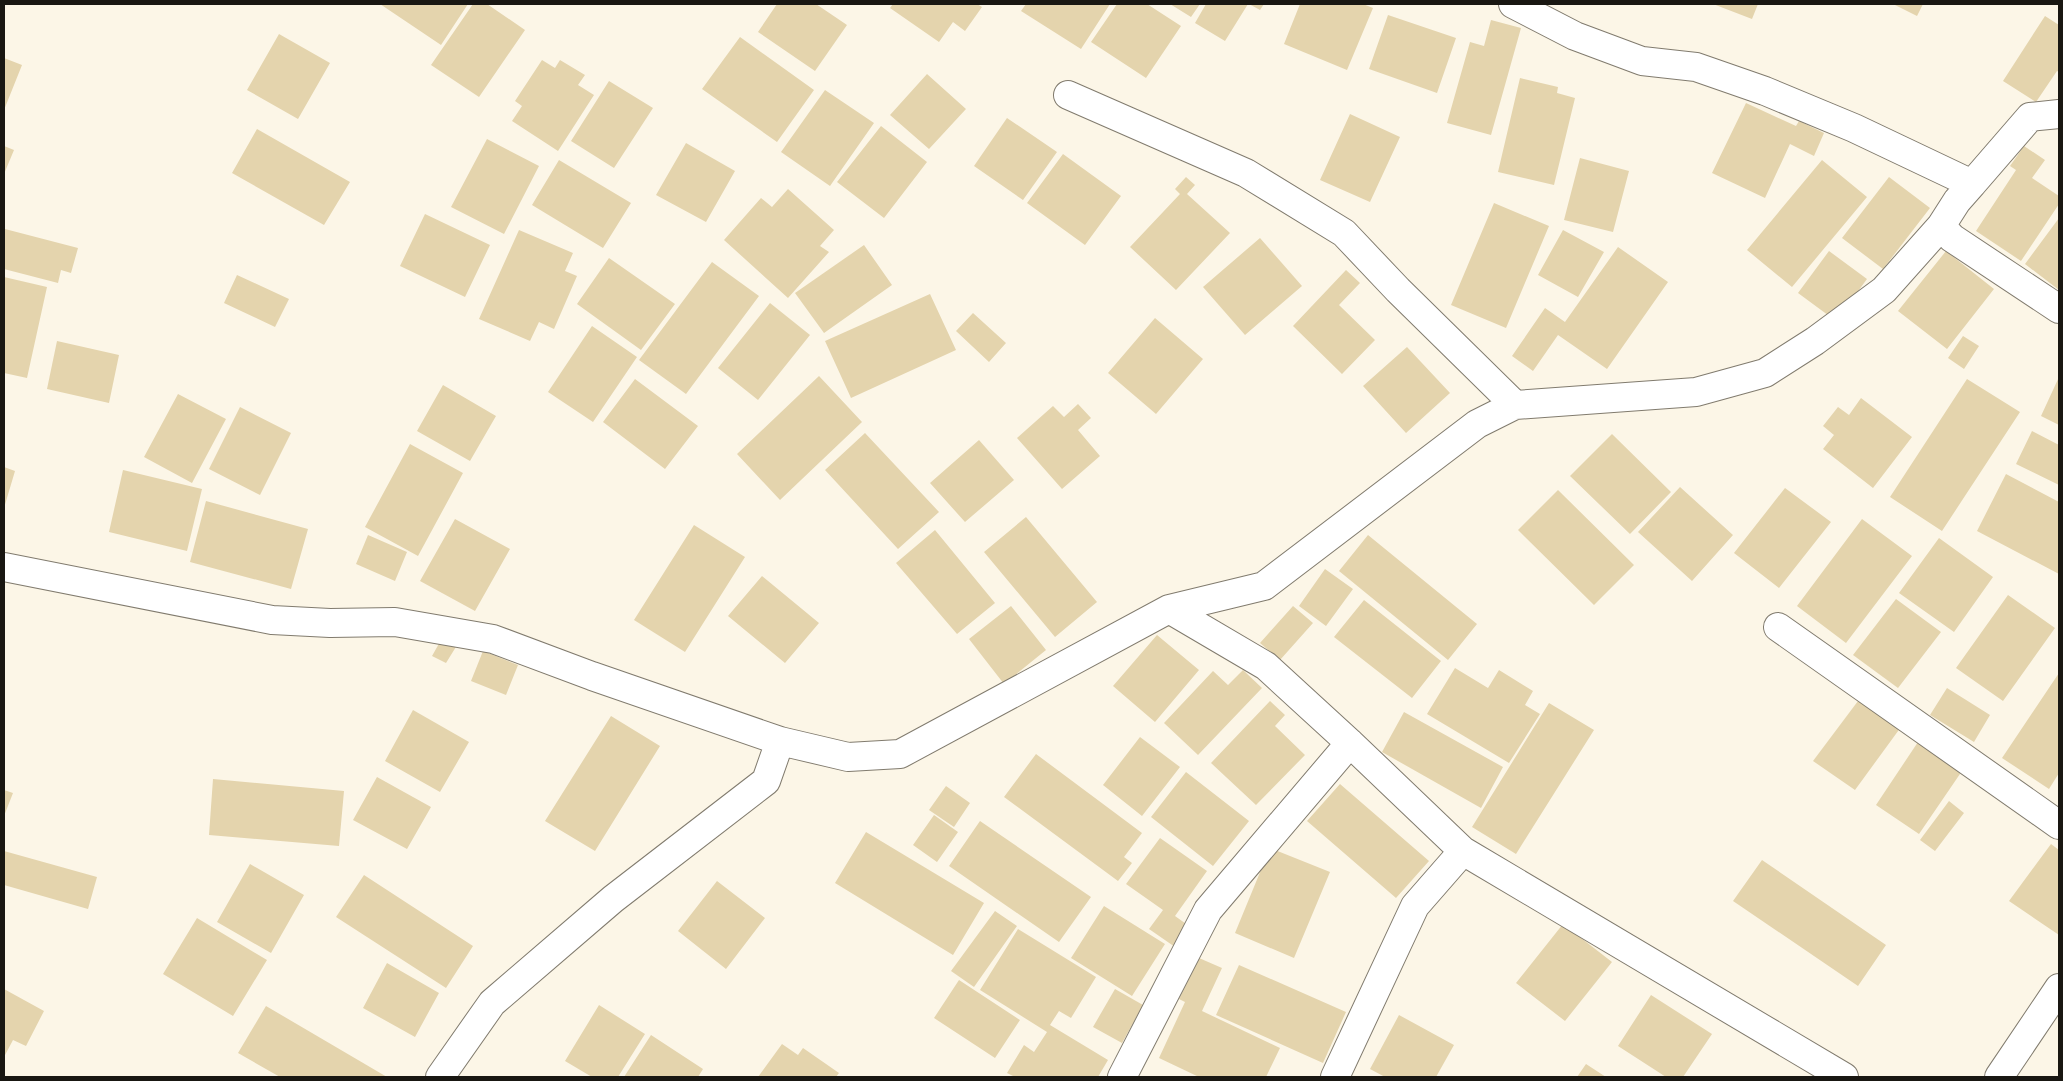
<svg xmlns="http://www.w3.org/2000/svg" width="2063" height="1081" font-family="'Work Sans',sans-serif">
  <style>
    .building { fill: #e4d4ad }
    .lines { fill: none; stroke-linecap: round; stroke-linejoin: round }
    .minor-casing { stroke: #817b6e; stroke-width: 30 }
    .minor { stroke: #fff; stroke-width: 28 }
  </style>
  <rect width="100%" height="100%" fill="#fcf6e7"/>
  <path class="building" d="M380,4H468L441,45Z
    M473,4H487L525,30L479,97L431,65Z
    M777,4H816L847,25L815,71L758,32Z
    M893,4H977L982,7L965,31L953,22L939,42L890,8Z
    M1026,4H1110L1081,49L1021,11Z
    M1117,4H1147L1181,26L1146,78L1091,42Z
    M1170,4H1200L1191,17Z
    M1206,4H1248L1225,41L1195,23Z
    M1249,4H1264L1260,10Z
    M1300,4H1363L1373,8L1347,70L1284,44Z
    M1713,4H1758L1752,19Z
    M1893,4H1923L1917,16Z
    M1388,15L1456,38L1437,93L1369,69Z
    M2045,16L2059,25V72L2057,71L2036,102L2003,81Z
    M1491,20L1521,28L1491,135L1447,123L1470,42L1484,46Z
    M279,34L330,63L298,119L247,90Z
    M740,37L814,90L777,142L702,89Z
    M4,58L22,65L4,110Z
    M542,60L555,68L560,60L585,75L578,85L594,95L558,151L512,121L522,106L515,101Z
    M927,74L966,109L929,149L890,115Z
    M1520,78L1558,87L1557,93L1575,98L1554,185L1498,172Z
    M609,81L653,108L614,168L571,141Z
    M825,90L874,123L830,186L781,152Z
    M1746,103L1796,126L1799,121L1824,133L1814,156L1790,144L1765,198L1712,173Z
    M1350,114L1400,137L1370,202L1320,180Z
    M1007,118L1057,152L1023,200L974,166Z
    M881,126L927,162L884,218L837,182Z
    M257,129L350,182L324,225L232,173Z
    M487,139L539,166L504,234L451,207Z
    M686,143L735,171L706,222L656,195Z
    M4,146L14,150L4,174Z
    M2024,146L2045,160L2032,178L2059,196V204L2021,261L1976,231L2016,170L2010,166Z
    M1063,154L1121,196L1085,245L1027,203Z
    M1580,158L1629,171L1613,232L1564,220Z
    M559,160L631,203L603,248L532,205Z
    M1822,160L1867,197L1792,287L1747,250Z
    M1186,177L1195,185L1187,194L1230,233L1176,290L1130,247L1180,194L1175,189Z
    M1889,177L1930,208L1883,269L1842,238Z
    M788,189L834,230L820,246L829,252L788,298L724,240L761,198L772,207Z
    M1494,203L1549,226L1506,328L1451,305Z
    M425,214L490,245L465,297L400,266Z
    M2059,218V290L2025,264Z
    M5,229L78,248L71,273L61,270L58,283L4,269Z
    M519,230L573,253L565,271L577,276L554,329L539,322L530,341L479,319Z
    M1563,230L1604,252L1578,297L1538,275Z
    M1260,238L1302,286L1245,335L1203,287Z
    M864,245L892,285L824,333L795,293Z
    M1618,247L1668,282L1607,369L1558,335L1533,371L1512,356L1545,308L1565,322Z
    M1829,251L1867,279L1836,321L1798,293Z
    M1946,251L1994,289L1947,349L1898,311Z
    M609,258L675,304L641,350L577,304Z
    M712,262L759,296L686,394L639,360Z
    M1346,270L1360,283L1339,305L1375,340L1342,374L1293,326Z
    M237,275L289,299L275,327L224,303Z
    M4,277L47,287L27,378L4,373Z
    M930,294L956,350L851,398L825,341Z
    M770,303L810,335L758,400L718,368Z
    M973,313L1006,343L989,362L956,331Z
    M1155,318L1203,359L1156,414L1108,373Z
    M592,326L637,357L593,422L548,392Z
    M1963,336L1979,346L1964,369L1948,358Z
    M57,341L119,355L109,403L47,389Z
    M1407,347L1450,393L1406,433L1363,386Z
    M819,376L862,422L780,500L737,454Z
    M2059,377V425L2041,416Z
    M635,379L698,426L665,469L603,422Z
    M1967,379L2020,412L1942,531L1890,497Z
    M443,385L496,416L470,461L417,431Z
    M178,394L226,419L192,483L144,457Z
    M1861,398L1912,437L1873,488L1823,449L1834,435L1823,426L1838,407L1849,415Z
    M1078,404L1091,418L1078,430L1100,456L1062,489L1017,438L1053,406L1064,417Z
    M240,407L291,433L260,495L209,469Z
    M2032,431L2059,445V485L2016,464Z
    M865,433L939,512L898,549L825,470Z
    M1612,434L1671,492L1630,534L1570,476Z
    M979,440L1014,480L965,522L930,483Z
    M410,444L463,473L418,556L365,527Z
    M4,467L15,471L4,508Z
    M123,470L202,489L187,551L109,532Z
    M2006,474L2059,502V574L1977,531Z
    M1680,487L1733,535L1692,581L1638,532Z
    M1785,488L1831,522L1779,588L1734,553Z
    M1558,490L1634,565L1594,605L1518,530Z
    M206,501L308,529L291,589L190,562Z
    M1026,517L1097,602L1055,637L984,552Z
    M455,519L510,549L475,611L420,581Z
    M1862,519L1912,556L1846,643L1797,606Z
    M694,525L745,557L685,652L634,620Z
    M935,530L995,603L957,634L896,563Z
    M368,535L407,552L395,581L356,564Z
    M1368,535L1477,624L1448,660L1339,571Z
    M1939,538L1993,577L1954,632L1899,593Z
    M1325,569L1353,589L1326,626L1299,606Z
    M762,576L819,623L785,663L728,616Z
    M2008,595L2055,628L2003,701L1956,668Z
    M1896,599L1941,632L1898,688L1853,655Z
    M1364,600L1441,661L1412,698L1334,637Z
    M1011,606L1046,650L1004,684L969,639Z
    M1293,606L1313,623L1280,660L1260,643Z
    M445,633L459,642L446,663L432,656Z
    M1157,635L1199,670L1155,722L1113,686Z
    M483,651L518,665L506,695L471,681Z
    M1455,668L1488,688L1499,670L1533,691L1525,705L1540,714L1509,763L1427,714Z
    M1243,670L1262,688L1198,755L1164,723L1213,671L1228,685Z
    M2059,673V773L2049,789L2002,758Z
    M1947,688L1990,715L1974,742L1930,715Z
    M1861,697L1901,727L1855,790L1813,761Z
    M1270,701L1285,715L1275,726L1305,755L1256,805L1211,763Z
    M1549,703L1594,730L1516,854L1472,827Z
    M413,710L469,742L440,792L385,761Z
    M1404,712L1503,767L1481,808L1382,752Z
    M611,716L660,746L595,851L545,821Z
    M1140,737L1180,767L1142,816L1103,785Z
    M1918,742L1962,771L1919,834L1876,805Z
    M1036,754L1142,833L1124,857L1132,863L1118,881L1004,797Z
    M1186,772L1249,821L1213,866L1151,817Z
    M377,777L431,807L407,849L353,820Z
    M213,779L344,791L339,846L209,835Z
    M1340,784L1429,861L1396,898L1307,821Z
    M946,786L970,803L954,827L929,810Z
    M4,790L13,793L4,816Z
    M1949,801L1964,813L1935,851L1920,840Z
    M934,815L958,832L937,862L913,845Z
    M980,821L1091,897L1059,942L949,866Z
    M866,832L984,903L953,955L835,883Z
    M1160,838L1207,871L1175,916L1189,926L1175,947L1149,929L1163,910L1126,884Z
    M2051,844L2059,850V935L2009,901Z
    M1270,848L1330,872L1294,958L1235,933Z
    M4,851L97,877L88,909L4,885Z
    M1762,860L1886,945L1858,986L1733,901Z
    M250,864L304,895L271,953L217,922Z
    M364,875L473,946L446,988L336,917Z
    M717,881L765,918L726,969L678,931Z
    M1104,906L1165,944L1132,996L1071,958Z
    M995,911L1017,926L974,987L951,971Z
    M197,918L267,960L233,1016L163,974Z
    M1563,924L1612,962L1565,1021L1516,983Z
    M1018,929L1096,977L1071,1018L1059,1011L1050,1025L1108,1060L1098,1077H1015L1007,1073L1024,1045L1034,1052L1047,1032L980,990Z
    M1199,958L1222,968L1202,1011L1280,1048L1266,1077H1199L1159,1058L1185,1002L1179,999Z
    M387,963L439,993L415,1037L363,1008Z
    M1239,965L1346,1012L1323,1063L1216,1015Z
    M959,980L1020,1020L995,1058L934,1018Z
    M4,989L44,1011L26,1046L13,1040L4,1057Z
    M1115,989L1143,1005L1122,1043L1093,1027Z
    M1651,995L1712,1034L1683,1077H1666L1618,1046Z
    M599,1005L645,1034L618,1077H592L565,1061Z
    M266,1006L387,1077H280L238,1053Z
    M1399,1015L1454,1045L1436,1077H1385L1370,1069Z
    M651,1035L703,1069L698,1077H624Z
    M782,1044L798,1055L803,1048L839,1073L836,1077H758Z
    M1586,1064L1606,1077H1577Z"/>
  <g class="lines">
    <defs>
      <path id="minor" d="M1513,4L1575,36L1642,61L1696,67L1765,91L1854,128L1972,184L1957,201L1941,226L1952,238L2059,309
        M1068,95L1246,173L1344,233L1398,290L1515,405
        M1972,184L2030,117L2059,114
        M4,567L272,620L330,623L395,622L493,639L592,676L780,741
        M1169,609L1266,666L1350,743L1463,851L1844,1077
        M1778,627L2059,825
        M440,1077L492,1003L613,899L766,781L780,741L848,757L900,754L1169,609L1264,586L1477,424L1515,405L1696,392L1765,373L1815,341L1884,290L1941,226
        M1122,1077L1208,910L1350,743
        M1335,1077L1415,906L1463,851
        M1999,1077L2059,988"/>
    </defs>
    <use href="#minor" class="minor-casing"/>
    <use href="#minor" class="minor"/>
  </g>
  <rect width="2063" height="1081" fill="none" stroke="#191712" stroke-width="10"/>
</svg>
